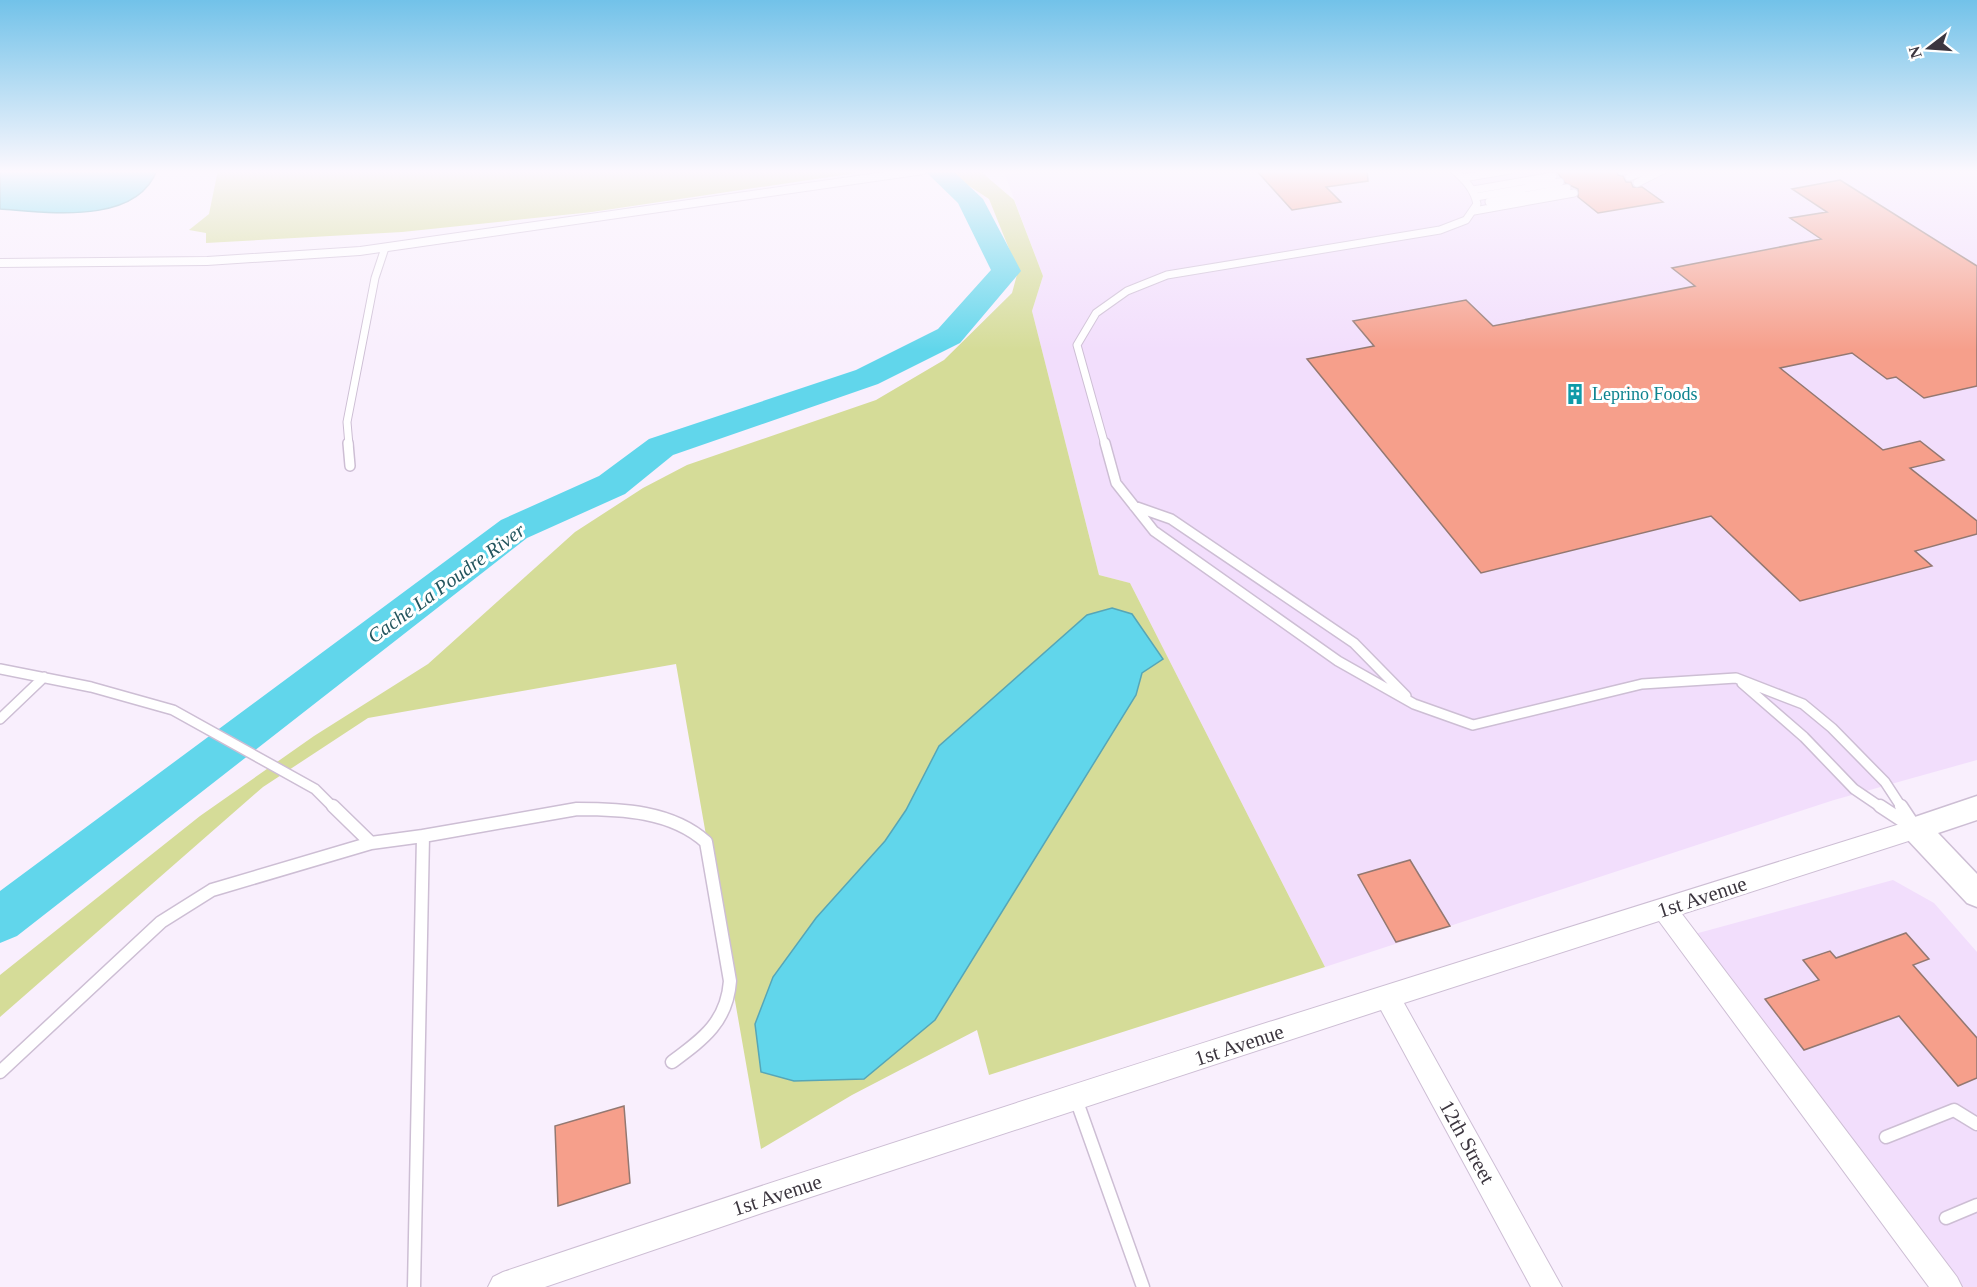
<svg xmlns="http://www.w3.org/2000/svg" width="1977" height="1287" font-family="Georgia,serif">
  <style>
    .built { fill: #f2defc }
    .green { fill: #d5dc98; fill-rule: evenodd }
    .water { fill: #61d6eb; stroke: #56a6b7; stroke-width: 1.5 }
    .lines { fill: none; stroke-linecap: round; stroke-linejoin: round }
    .river { fill: #61d6eb; fill-rule: evenodd }
    .building { fill: #f69f8b; stroke: #937871; stroke-width: 1.5 }
    .service-far2-casing { stroke: #cdbed4; stroke-width: 9 }
    .service-far1-casing { stroke: #cdbed4; stroke-width: 12 }
    .service-casing { stroke: #cdbed4; stroke-width: 15 }
    .minor-casing { stroke: #cdbed4; stroke-width: 2 }
    .tertiary-casing { stroke: #cdbed4; stroke-width: 3 }
    .service-far2 { stroke: #fff; stroke-width: 7 }
    .service-far1 { stroke: #fff; stroke-width: 9 }
    .service { stroke: #fff; stroke-width: 12 }
    .minor { fill: #fff; fill-rule: evenodd }
    .tertiary { fill: #fff; fill-rule: evenodd }
    .labels { text-anchor: middle; dominant-baseline: central; stroke-width: 6; stroke-linejoin: round; paint-order: stroke }
    .culture-label { font-size: 18px; fill: #0d838f; stroke: #fff; text-anchor: start }
    .water-label { font-size: 20px; font-style: italic; fill: #23555e; stroke: #fff }
    .near-street-label { font-size: 21px; fill: #3c363f; stroke: #fff }
  </style>
  <rect width="100%" height="100%" fill="#f9effd"/>
  <path class="built" d="M1038,170H1977V760L1834,800L1325,967L1130,583L1099,575L1032,311L1043,276L1005,175Z
    M1893,880L1934,903L1977,952V1287H1958L1691,935Z"/>
  <path class="green" d="M218,170H855L856,173L592,212L402,232L206,243V233L189,230L209,214Z
    M949,170H979L1014,200L1043,276L1032,311L1099,575L1130,583L1325,967L989,1075L977,1030L852,1095L761,1149L676,664L368,718L263,787L0,1017V975L200,816L314,736L428,664L575,532L643,488L687,465L876,400L944,360L1012,293L1018,271L989,199L954,176ZM1142,673L1136,695L935,1020L773,977L816,918L885,842L906,810Z"/>
  <path class="water" d="M0,170H157C136,226 47,212 0,209Z
    M1112,608L1132,614L1163,659L1142,673L1136,695L935,1020L864,1079L794,1081L761,1072L755,1024L773,977L816,918L885,841L906,810L939,746L1087,615Z"/>
  <g class="lines">
    <path class="river" d="M924,170H952L983,199L1021,271L960,343L878,384L673,455L625,494L527,538L17,936L0,943V891L501,520L599,476L649,439L856,370L938,329L991,270L958,203Z"/>
  </g>
  <path class="building" d="M1256,170H1367L1368,181L1326,187L1341,202L1292,210Z
    M1545,170H1617L1618,175L1623,176L1626,182H1631L1633,187H1642L1663,202L1598,213L1578,197V189L1565,183L1557,172Z
    M1840,180L1977,266V386L1924,398L1896,377L1887,379L1852,353L1780,368L1883,450L1920,441L1944,460L1910,468L1977,521V534L1915,551L1932,566L1800,601L1711,516L1481,573L1307,359L1374,346L1353,321L1466,300L1493,326L1695,286L1672,268L1821,239L1790,218L1827,212L1792,189Z
    M1410,860L1450,926L1396,942L1358,875Z
    M1906,933L1929,959L1913,965L1977,1038V1078L1958,1086L1899,1016L1804,1050L1765,999L1819,980L1803,960L1830,951L1836,958Z
    M624,1106L630,1183L558,1206L555,1126Z"/>
  <g class="lines">
    <defs>
      <path id="service-far2" d="M1622,171L1627,170
        M1629,177L1649,170
        M1463,178L1510,170
        M1637,183L1663,170
        M1473,190L1553,176
        M1476,197L1560,182
        M1489,202L1567,188
        M1474,211L1574,193
        M349,445L347,422L375,278L385,248
        M1105,445L1077,345L1096,313L1127,291L1167,275L1440,230L1466,220L1477,204C1474,189 1465,180 1454,170"/>
      <path id="service-far1" d="M348,443L350,466
        M1105,443L1116,483L1154,531L1338,661L1414,704L1473,725L1642,684L1736,678L1803,704L1832,728L1885,782L1902,808
        M1134,506L1171,519L1354,643L1406,696
        M0,669L91,687L173,710L315,789L334,808
        M1742,683L1804,737L1854,789L1882,808
        M0,719L44,677"/>
      <path id="service" d="M333,806L371,843
        M1880,806L1912,827
        M1901,806L1915,827
        M423,836L577,809C621,809 672,811 706,842L730,981C727,1022 703,1039 672,1062
        M0,1072L161,922L212,890L371,843L423,836L414,1287
        M1076,1099L1143,1287
        M1886,1137L1954,1110L1977,1124
        M1946,1218L1977,1205"/>
      <path id="minor" d="M899,170H930L924,174L360,255L207,265L0,267V259L207,257L360,247Z
        M1916,819L1924,822L1927,829L1924,836L1682,914L1957,1277L1962,1287H1929L1659,921L1404,1003L1562,1287H1531L1381,1010L762,1213L545,1287H488L493,1277L503,1272C972,1114 1444,966 1916,819Z"/>
      <path id="tertiary" d="M1977,796V820L1938,833L1977,874V907L1967,903L1906,838L1902,829L1906,820Z"/>
    </defs>
    <use href="#service-far2" class="service-far2-casing"/>
    <use href="#service-far1" class="service-far1-casing"/>
    <use href="#service" class="service-casing"/>
    <use href="#minor" class="minor-casing"/>
    <use href="#tertiary" class="tertiary-casing"/>
    <use href="#service-far2" class="service-far2"/>
    <use href="#service-far1" class="service-far1"/>
    <use href="#service" class="service"/>
    <use href="#minor" class="minor"/>
    <use href="#tertiary" class="tertiary"/>
  </g>
  <linearGradient id="sky" x2="0" y2="1"><stop stop-color="#72c2e9"/><stop offset="0.49" stop-color="#fcf8fe"/><stop offset="1" stop-color="#fcf8fe" stop-opacity="0"/></linearGradient>
  <rect width="1977" height="350" fill="url(#sky)"/>
  <defs>
    <symbol id="building-bare" viewBox="-9 -9 18 18"><path d="M-4-6H4V6H1V3H-1V6H-4ZM-2.5-4.3h1.7v1.8h-1.7ZM.8-4.3h1.7v1.8H.8ZM-2.5-1h1.7V.8h-1.7ZM.8-1h1.7V.8H.8Z" fill="#0f9aa8" stroke="#fff" stroke-width="2.5" paint-order="stroke"/></symbol>
  </defs>
  <g fill-rule="evenodd">
    <use href="#building-bare" x="1560" y="379" width="30" height="30"/>
  </g>
  <g class="labels">
    <g class="culture-label">
      <text x="1592" y="394">Leprino Foods</text>
    </g>
    <g class="water-label">
      <text transform="translate(446 583) rotate(-36)">Cache La Poudre River</text>
    </g>
    <g class="near-street-label">
      <text transform="translate(1702 897) rotate(-18)">1st Avenue</text>
      <text transform="translate(1239 1045) rotate(-18)">1st Avenue</text>
      <text transform="translate(1467 1142) rotate(61)">12th Street</text>
      <text transform="translate(777 1195) rotate(-18)">1st Avenue</text>
    </g>
  </g>
  <g transform="translate(1929 48) rotate(253)" stroke="#ffffff" stroke-width="4.5" paint-order="stroke">
  <path d="M0-4.5L10 22L0 15L-10 22Z" fill="#3c363f"/>
  <text y="-9" font-size="16" font-weight="bold" text-anchor="middle" fill="#3c363f">N</text>
  </g>
</svg>
